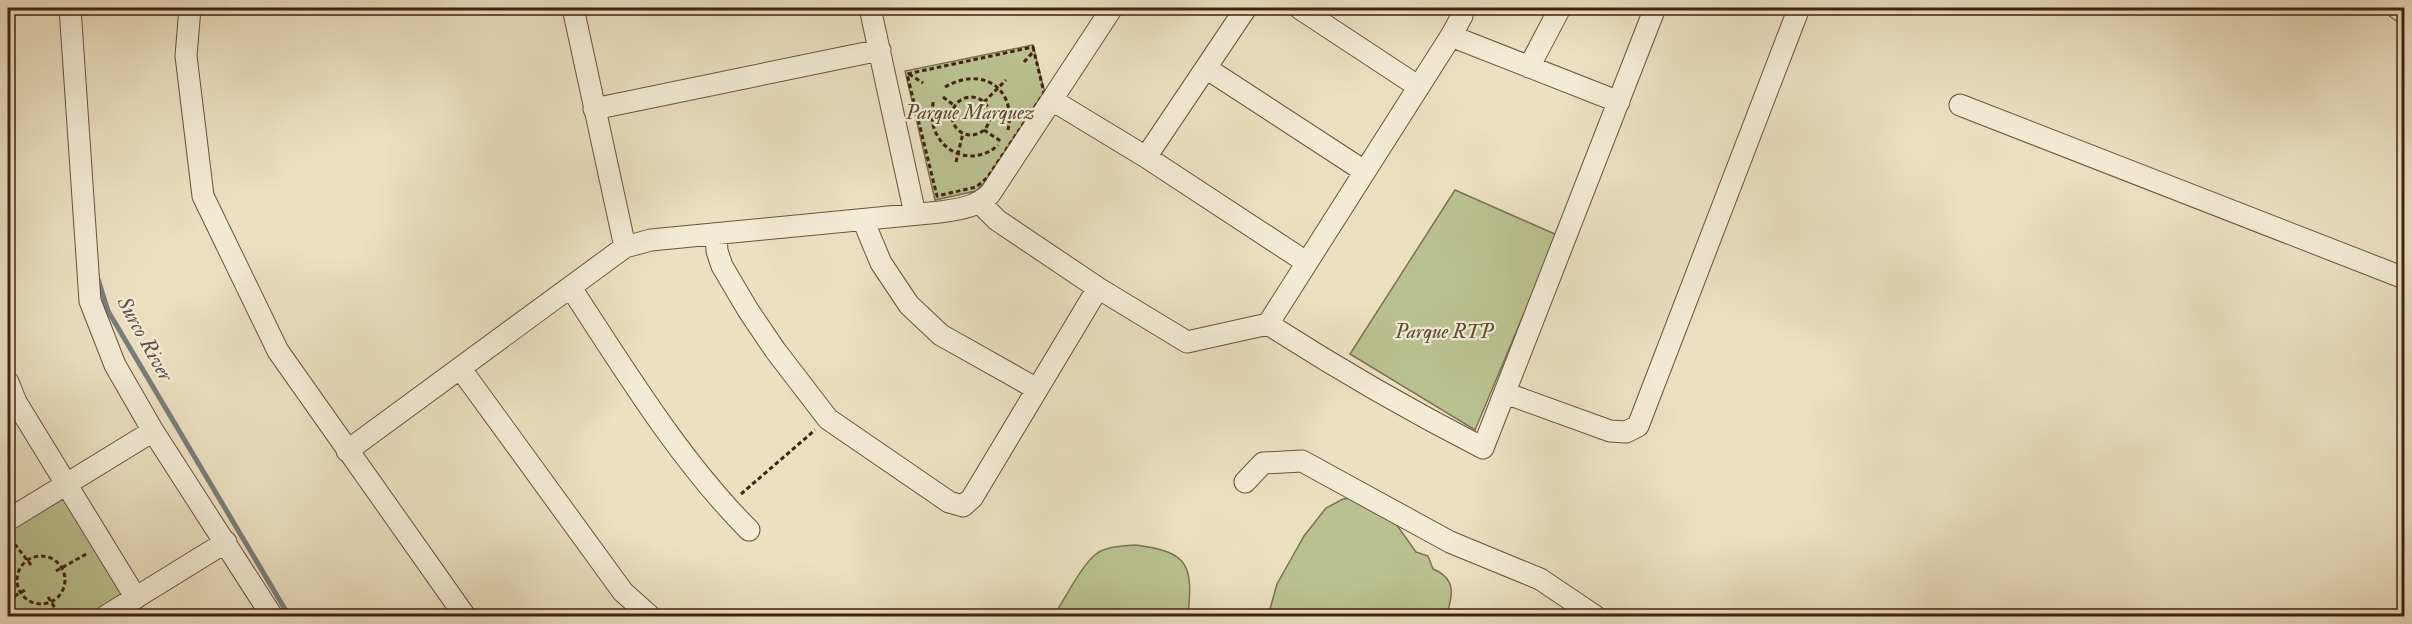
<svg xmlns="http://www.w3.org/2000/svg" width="2412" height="624" font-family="'IM FELL Double Pica',serif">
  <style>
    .green { fill: #bac190; stroke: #7d7251; stroke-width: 1.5 }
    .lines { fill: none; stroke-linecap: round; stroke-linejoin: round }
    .stream { stroke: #797d7a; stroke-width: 5 }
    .minor-casing { stroke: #6b523e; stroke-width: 23 }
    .path { stroke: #402212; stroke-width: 3; stroke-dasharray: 4.5 3; stroke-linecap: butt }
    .minor { stroke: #f2ebd6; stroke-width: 21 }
    .labels { text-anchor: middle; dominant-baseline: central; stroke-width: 4.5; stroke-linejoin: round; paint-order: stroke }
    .park-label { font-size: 20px; font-style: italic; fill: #5e4a32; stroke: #f2ebd6 }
    .water-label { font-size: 21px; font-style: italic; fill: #5c5046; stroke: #f2ebd6 }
  </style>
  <rect width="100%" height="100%" fill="#ebe0c0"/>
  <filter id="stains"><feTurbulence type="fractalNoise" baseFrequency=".00333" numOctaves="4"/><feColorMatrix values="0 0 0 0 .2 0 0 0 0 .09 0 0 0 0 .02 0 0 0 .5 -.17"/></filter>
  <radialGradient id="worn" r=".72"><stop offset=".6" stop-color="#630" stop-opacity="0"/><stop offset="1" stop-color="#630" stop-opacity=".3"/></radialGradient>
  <path class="green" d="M1033,45L1045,93L993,174L976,191L935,200L905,71Z
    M1455,190L1557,235L1475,430L1350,354Z
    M63,497L125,596L98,616H8V532Z
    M1358,497L1389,514L1416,552L1428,556L1433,569C1457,579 1453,596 1446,616H1268L1277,584L1304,536L1326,508L1343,499Z
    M1136,545C1190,552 1193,566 1188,616H1054C1064,600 1081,566 1096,554C1107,546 1123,546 1136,545Z"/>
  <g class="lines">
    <path class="stream" d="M98,279L108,311L289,616"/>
    <defs>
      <path id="minor" d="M70,8L90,301L115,365L153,431L272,616
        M190,8L186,56L203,196L278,351L465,616
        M573,8L625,247
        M870,8L915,214
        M1299,8L1419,87
        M2397,8L2404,13
        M1451,36L1619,102
        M1529,67L1560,8
        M1206,68L1364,171
        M1052,100L1146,157L1306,262
        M1960,105L2404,278
        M594,109L880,50
        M1146,157L1246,8
        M980,203L997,220L1098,288L1187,342L1268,324C1338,369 1409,410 1483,448L1655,8
        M863,220L881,263L909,305L941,335L1037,389
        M716,235L717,251L722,266L748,310L775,350L828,419L949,502L963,506L972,498L1098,288
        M571,288C624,369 680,461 749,530
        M1268,324L1451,36L1462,16V8
        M460,368L623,592L650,616
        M8,382L16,402L136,598
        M1505,393L1610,431L1626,432L1638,426L1799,8
        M347,451L625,247L651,240L940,212C959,209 975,208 990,194L1112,8
        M1245,482L1263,463L1302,461L1450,542L1540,579L1595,616
        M8,520L153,431
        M106,616L226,542"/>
    </defs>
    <use href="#minor" class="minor-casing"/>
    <path class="path" d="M1033,47L1044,93L987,178L976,187L937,196L907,74Z
      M1024,62L1034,51
      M909,74L923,83
      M945,87C981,66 1017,87 1008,130
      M943,97L955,106
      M952 116a19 19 0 1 1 38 0a19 19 0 1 1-38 0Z
      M933,102C932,114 931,125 937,135C949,158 979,163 998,145
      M984,102L1006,80
      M984,130L1002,142
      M956,162L963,133
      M741,494L815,430
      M10,538L31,565
      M17 580a24 24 0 1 1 48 0a24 24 0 1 1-48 0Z
      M56,571L88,553
      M48,597L60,616
      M8,600L25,590"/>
    <use href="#minor" class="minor"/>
  </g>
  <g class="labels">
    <g class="park-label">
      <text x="970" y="112">Parque Marquez</text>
      <text x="1444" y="331">Parque RTP</text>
    </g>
    <g class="water-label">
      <text transform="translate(145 339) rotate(61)">Surco River</text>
    </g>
  </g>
  <rect width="2412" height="624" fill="none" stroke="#ebe0c0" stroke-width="30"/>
  <rect x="9" y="9" width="2394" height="606" fill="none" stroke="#402212" stroke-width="3"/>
  <rect x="15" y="15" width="2382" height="594" fill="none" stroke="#402212" stroke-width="1.5"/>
  <rect width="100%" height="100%" filter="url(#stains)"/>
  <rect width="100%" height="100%" fill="url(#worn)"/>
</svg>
